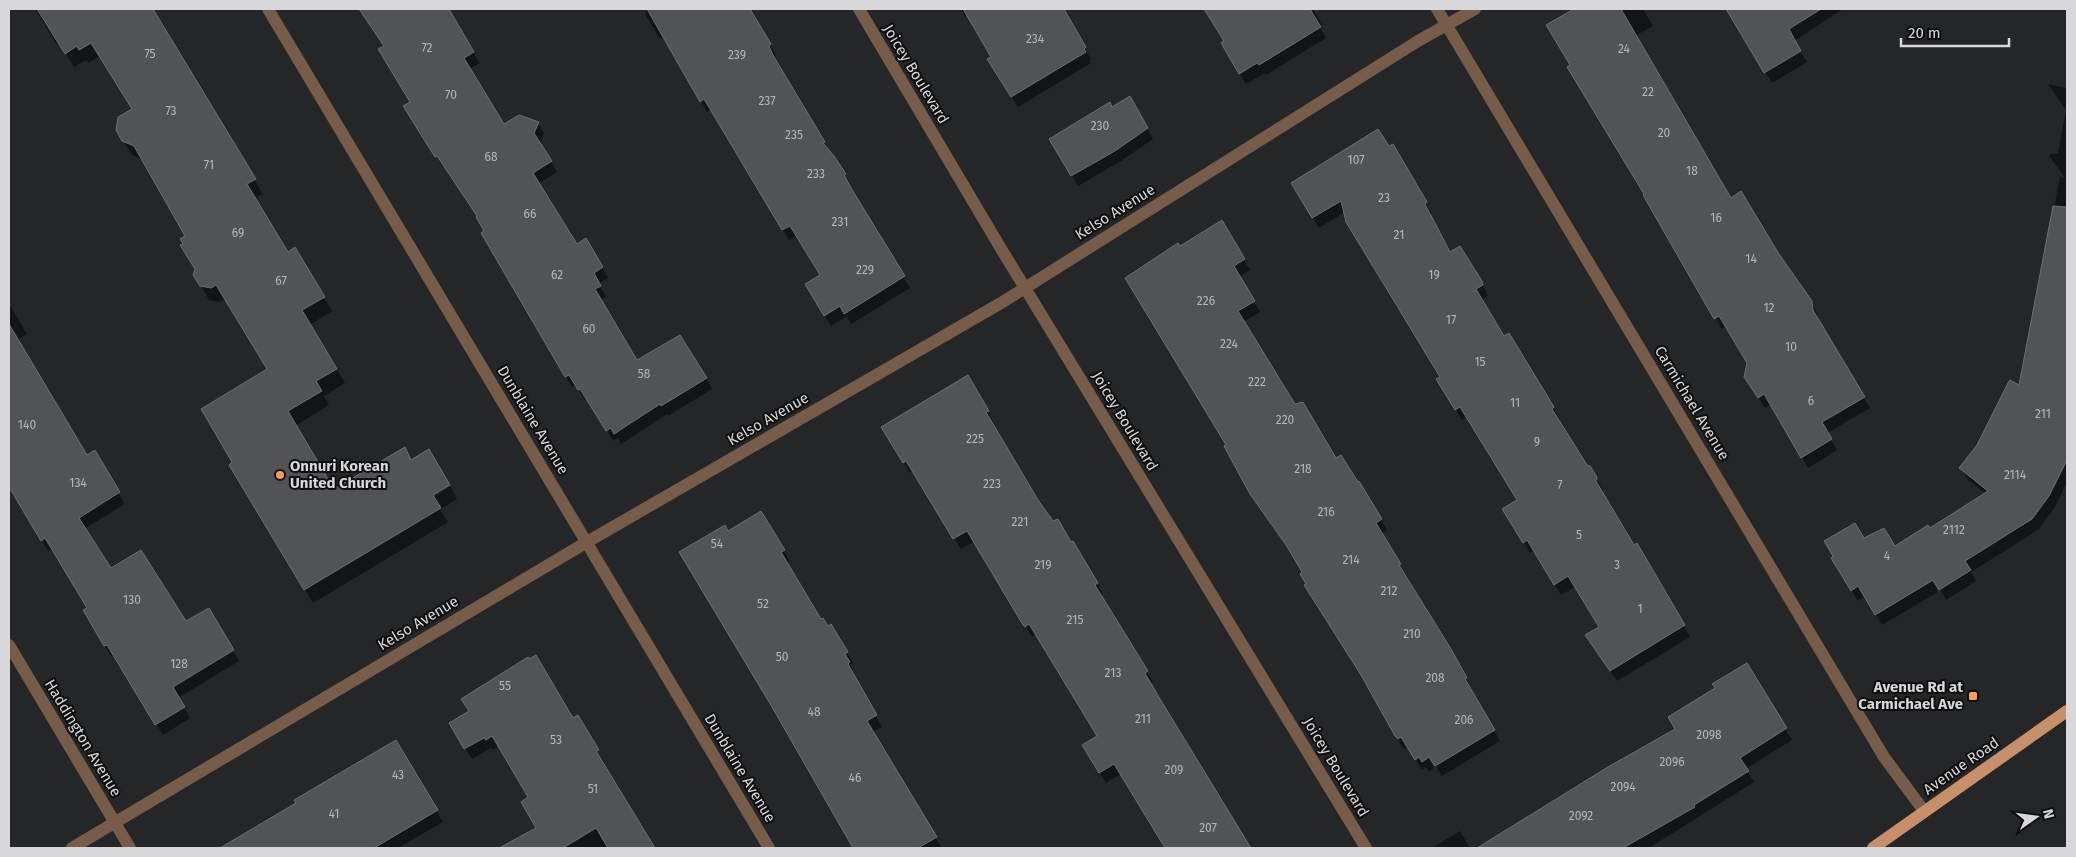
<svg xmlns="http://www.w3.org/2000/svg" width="2076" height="857" font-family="'Fira Sans',sans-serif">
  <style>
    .shadow { fill: #0007 }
    .building { fill: #525356; stroke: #6e6f72 }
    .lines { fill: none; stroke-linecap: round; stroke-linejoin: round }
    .minor { stroke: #765c49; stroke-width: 12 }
    .major { stroke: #c79069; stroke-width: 12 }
    .poi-dot { fill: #fd9d54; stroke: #0f0f10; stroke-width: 2 }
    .labels { text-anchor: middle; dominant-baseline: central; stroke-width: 4; stroke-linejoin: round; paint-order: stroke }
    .number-label { font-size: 12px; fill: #b6b7b9 }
    .street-label { font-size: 15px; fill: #d8d8da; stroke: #0f0f10 }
    .poi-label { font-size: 15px; font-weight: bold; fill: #d8d8da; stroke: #0f0f10; text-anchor: start }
  </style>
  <rect width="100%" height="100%" fill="#252628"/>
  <path class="shadow" d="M35,9H149L164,32L165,31L263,194L254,199L288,253L295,249L332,311L310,325L345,383L324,396L329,405L295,426L334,491L427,497L429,500L450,486L457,499L440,510L448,522L313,603L230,465L234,463L268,370L226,298L219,302L209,300L195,275L196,270L184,245L187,236L143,160L132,155L117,130L133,109L100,56L88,63L86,60L74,67L60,44L57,45Z
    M359,9H448L480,63L469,69L503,126L538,123L544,133L540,144L557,172L538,184L576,245L586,240L608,278L599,284L606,297L600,300L637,361L706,378L712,389L668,416L667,414L621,444L618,438L613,441L588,399L585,400L576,385L572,387L483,234L486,232L478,217L444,166L443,167L411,117V103L385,47Z
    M647,9H748L776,55L774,57L779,66L910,288L851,324L847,316L831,326L812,295L821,275L797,236L789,240L712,109L707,112L666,39L659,38L645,14Z
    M961,9H1061L1091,59L1089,60L1091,63L1018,107L995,70L993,57L968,15L965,16Z
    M1212,9H1313L1322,25L1320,26L1326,38L1266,75L1265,73L1246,84L1222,44L1226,42L1207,11Z
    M1576,9H1643L1653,26L1635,36L1731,199L1778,255L1811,302L1817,313L1819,321L1870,408L1827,433L1837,450L1808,468L1771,404L1765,408L1752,388L1749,363L1726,326L1722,329L1547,26Z
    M1726,9H1848L1844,11L1843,9L1794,41L1807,62L1772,83Z
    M2048,84L2067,88V482L2055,507L2038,530L1971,572L1976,581L1946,600L1931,574L1929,576L1938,592L1882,625L1865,596L1858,601L1832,558L1864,539L1895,547L1929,529L1986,494L1967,479L1961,468L2020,386L2060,176L2062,178L2064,177L2049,155L2058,153L2066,110Z
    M1130,98L1153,139L1121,161L1078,186L1051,139Z
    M1392,146L1432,213L1430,215L1450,254L1481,281L1488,296L1481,300L1504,337L1508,334L1560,419L1557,420L1586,466L1596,478L1603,489L1602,493L1634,547L1636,545L1690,637L1617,681L1587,636L1600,627L1576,586L1561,595L1535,550L1530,553L1504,509L1518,501L1468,417L1462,420L1444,390L1441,378L1394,303L1347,221L1345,212L1319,228L1293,184Z
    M1222,222L1250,270L1240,277L1260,312L1243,322L1294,405L1335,460L1359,483L1387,530L1382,534L1500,741L1442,776L1427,751L1425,752L1434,768L1429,772L1426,767L1422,770L1408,747L1404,749L1402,747L1293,556L1258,505L1233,461L1179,248Z
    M9,304L27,334L17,340L86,457L94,452L125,504L84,529L110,570L186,623L208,609L239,661L178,698L190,718L163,735L114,655L111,656L84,610L88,608L52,548L48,551L9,486Z
    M967,377L994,422L991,424L1037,500L1052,523L1071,543L1073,542L1103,594L1100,596L1153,682L1150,684L1161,703L1250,848H1165L1121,774L1106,783L1084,745L1099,736L1036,634L1032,637L975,541L961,549L913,471L910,473L889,439Z
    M761,513L790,561L786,563L820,621L828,628L831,626L853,663L850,665L855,674L853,675L882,727L872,732L942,848H855L816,784L728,532Z
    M1747,665L1792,740L1746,769L1754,782L1649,848H1479L1608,768L1677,730L1717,689Z
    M572,720L584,727L619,793L654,848H539L529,833L538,828L530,798L500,746L493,750L491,748L472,759L450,724Z
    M396,742L443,822L398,848H219L297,804Z
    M1460,831L1470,848H1432Z"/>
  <path class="building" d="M37,9H153L256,179L247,184L288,252L295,247L325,297L302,310L337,369L316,381L322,391L288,411L334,489L405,447L411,460L429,449L450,485L433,495L441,508L304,590L229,465L232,462L201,409L267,369L216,285L211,288L200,286L193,275L195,269L180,245L183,244L180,239L185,236L134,146L122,141L116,130L118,117L132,109L91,43L79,50L77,46L65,54Z
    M359,9H449L474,52L464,58L504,124L519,115L539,122L534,133L552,161L533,173L577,244L586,238L603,267L594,273L601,286L595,289L637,360L680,335L707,378L661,406L660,404L614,434L611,428L606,431L580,389L578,390L569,375L565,377L481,233L484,231L476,217L477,216L437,156L435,157L403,106L410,102L378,49L384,46Z
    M647,9H750L771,44L769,46L774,57L825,142L823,143L834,156L846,174L844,175L851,188L905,276L844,314L840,306L824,316L805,284L820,275L790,226L782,230L704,99L700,102Z
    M963,9H1064L1086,47L1084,49L1086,52L1011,97L987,59L991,57Z
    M1204,9H1310L1321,27L1259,65L1257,63L1239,74L1221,43L1224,41Z
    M1574,9H1621L1731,198L1741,191L1779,254L1812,301L1813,310L1865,397L1822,422L1832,439L1801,458L1764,394L1758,398L1744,377L1747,363L1719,316L1714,319L1643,195L1644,194L1567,67L1570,65L1546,25Z
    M1726,9H1821L1789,29L1801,51L1764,73Z
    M1130,96L1148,128L1115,151L1071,176L1049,139L1110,102L1112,107Z
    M1378,129L1389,146L1393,144L1427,202L1425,204L1450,252L1460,246L1482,281L1483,285L1476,289L1504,336L1509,333L1554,407L1552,409L1587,465L1590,466L1597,477L1596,481L1634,545L1637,543L1685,625L1610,671L1585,635L1599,627L1568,576L1554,585L1527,540L1523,543L1502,509L1517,500L1460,407L1455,410L1436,379L1440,377L1346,222L1341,201L1312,218L1291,183Z
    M2053,206L2067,207V460L2049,496L2032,519L1965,561L1971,570L1939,590L1933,580L1875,615L1858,586L1851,591L1831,558L1833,556L1824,541L1855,523L1864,538L1884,528L1895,546L1928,525L1930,528L1988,491L1959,468L1977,445L2008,383L2010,380L2019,385Z
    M1222,220L1245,259L1234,266L1255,301L1238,311L1295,404L1303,402L1336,458L1341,455L1358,482L1359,481L1382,519L1376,523L1401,564L1399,565L1451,649L1467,678L1465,679L1495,730L1435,766L1429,757L1422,762L1419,757L1415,760L1401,737L1398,739L1395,736L1361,675L1304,585L1306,584L1300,574L1302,572L1286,545L1250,494L1232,461L1224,446L1226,445L1125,278L1178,243L1180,246Z
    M9,324L87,455L95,450L120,492L79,518L111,568L141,550L186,621L209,608L234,650L173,687L185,707L155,725L107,645L104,646L83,610L87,608L45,538L41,541L9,487Z
    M968,375L989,411L986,412L1038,500L1053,521L1058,519L1071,542L1073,541L1098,583L1095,585L1148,671L1145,673L1160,699L1251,848H1165L1114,764L1099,773L1082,745L1097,736L1029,624L1025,627L1023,625L967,531L953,539L906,461L903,463L881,427Z
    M761,511L785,550L781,552L821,619L823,618L828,626L831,624L848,652L845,654L850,662L848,664L877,715L867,721L937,837L918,848H853L772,707L679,552L725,525L728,531Z
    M536,655L573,718L578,715L599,750L596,751L655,848H608L596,828L563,848H499L536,828L521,802L528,797L492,736L486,740L484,738L464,749L449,723L469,711L461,699L528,657L529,659Z
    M1747,663L1787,728L1740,758L1749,771L1694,805L1695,807L1623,848H1477L1608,767L1675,729L1668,717L1715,688L1712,684Z
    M396,740L438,810L374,848H220L296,803L294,800Z"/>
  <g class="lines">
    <path class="minor" d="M268,9L769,848
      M859,9L1000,247L1366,848
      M1437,9L1884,757L1924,811
      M9,645L130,848
      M72,848L587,542L1001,303L1418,41L1475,9"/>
    <path class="major" d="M1873,848L2067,711"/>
  </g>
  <g class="poi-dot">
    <circle cx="280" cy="475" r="5"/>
    <rect x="1968" y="691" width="10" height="10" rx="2.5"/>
  </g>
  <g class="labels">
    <g class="number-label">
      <text x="1035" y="39">234</text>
      <text x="427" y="48">72</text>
      <text x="1624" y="49">24</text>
      <text x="150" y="54">75</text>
      <text x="737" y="55">239</text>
      <text x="1648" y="92">22</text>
      <text x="451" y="95">70</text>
      <text x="767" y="101">237</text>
      <text x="171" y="111">73</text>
      <text x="1100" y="126">230</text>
      <text x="1664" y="133">20</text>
      <text x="794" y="135">235</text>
      <text x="491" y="157">68</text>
      <text x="1356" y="160">107</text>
      <text x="209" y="165">71</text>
      <text x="1692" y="171">18</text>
      <text x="816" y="174">233</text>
      <text x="1384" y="198">23</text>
      <text x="530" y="214">66</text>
      <text x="1716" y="218">16</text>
      <text x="840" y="222">231</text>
      <text x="238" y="233">69</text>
      <text x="1399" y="235">21</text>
      <text x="1751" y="259">14</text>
      <text x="865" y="270">229</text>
      <text x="557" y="275">62</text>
      <text x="1434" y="275">19</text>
      <text x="281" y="281">67</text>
      <text x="1206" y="301">226</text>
      <text x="1769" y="308">12</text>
      <text x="1451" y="320">17</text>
      <text x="589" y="329">60</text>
      <text x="1229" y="344">224</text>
      <text x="1791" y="347">10</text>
      <text x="1480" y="362">15</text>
      <text x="644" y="374">58</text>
      <text x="1257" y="382">222</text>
      <text x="1811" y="401">6</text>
      <text x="1515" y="403">11</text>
      <text x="2043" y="414">211</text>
      <text x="1285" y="420">220</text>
      <text x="27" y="425">140</text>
      <text x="975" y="439">225</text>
      <text x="1537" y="442">9</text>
      <text x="1303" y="469">218</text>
      <text x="2015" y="475">2114</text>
      <text x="78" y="483">134</text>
      <text x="992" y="484">223</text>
      <text x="1560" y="485">7</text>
      <text x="1326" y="512">216</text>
      <text x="1020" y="522">221</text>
      <text x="1954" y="530">2112</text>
      <text x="1579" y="535">5</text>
      <text x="717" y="544">54</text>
      <text x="1887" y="556">4</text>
      <text x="1351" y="560">214</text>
      <text x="1043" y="565">219</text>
      <text x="1617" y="565">3</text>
      <text x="1389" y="591">212</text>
      <text x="132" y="600">130</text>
      <text x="763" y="604">52</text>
      <text x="1640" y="609">1</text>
      <text x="1075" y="620">215</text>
      <text x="1412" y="634">210</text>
      <text x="782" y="657">50</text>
      <text x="179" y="664">128</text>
      <text x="1113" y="673">213</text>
      <text x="1435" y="678">208</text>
      <text x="505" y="686">55</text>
      <text x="814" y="712">48</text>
      <text x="1143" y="719">211</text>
      <text x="1464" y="720">206</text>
      <text x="1709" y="735">2098</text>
      <text x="556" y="740">53</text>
      <text x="1672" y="762">2096</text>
      <text x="1174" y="770">209</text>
      <text x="398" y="775">43</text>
      <text x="855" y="778">46</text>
      <text x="1623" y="787">2094</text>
      <text x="593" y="789">51</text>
      <text x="334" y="814">41</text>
      <text x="1581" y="816">2092</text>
      <text x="1208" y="828">207</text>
    </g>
    <g class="street-label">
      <text transform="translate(916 74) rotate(59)">Joicey Boulevard</text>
      <text transform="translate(1115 212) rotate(-32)">Kelso Avenue</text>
      <text transform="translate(1692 403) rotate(59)">Carmichael Avenue</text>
      <text transform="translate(768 419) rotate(-30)">Kelso Avenue</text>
      <text transform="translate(533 420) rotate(59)">Dunblaine Avenue</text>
      <text transform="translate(1125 421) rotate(59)">Joicey Boulevard</text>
      <text transform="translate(418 623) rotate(-31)">Kelso Avenue</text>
      <text transform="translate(83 738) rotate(59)">Haddington Avenue</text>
      <text transform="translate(1961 766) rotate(-35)">Avenue Road</text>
      <text transform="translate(1336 767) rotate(59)">Joicey Boulevard</text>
      <text transform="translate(740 768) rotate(59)">Dunblaine Avenue</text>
    </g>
    <g class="poi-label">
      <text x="290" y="466">Onnuri Korean<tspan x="290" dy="17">United Church</tspan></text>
      <text x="1963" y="687" text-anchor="end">Avenue Rd at<tspan x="1963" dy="17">Carmichael Ave</tspan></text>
    </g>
  </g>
  <rect width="2076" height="857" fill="none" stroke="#d8d8da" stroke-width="20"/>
  <g transform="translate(2036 817) rotate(76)" stroke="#0f0f10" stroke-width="4" paint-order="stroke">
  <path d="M0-4L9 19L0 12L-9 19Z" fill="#d8d8da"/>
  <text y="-8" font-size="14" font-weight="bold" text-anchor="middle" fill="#d8d8da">N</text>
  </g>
  <path d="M1901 38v8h108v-8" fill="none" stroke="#d8d8da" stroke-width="2.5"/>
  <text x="1908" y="38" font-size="15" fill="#d8d8da" stroke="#0f0f10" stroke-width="4" paint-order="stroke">20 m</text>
</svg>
